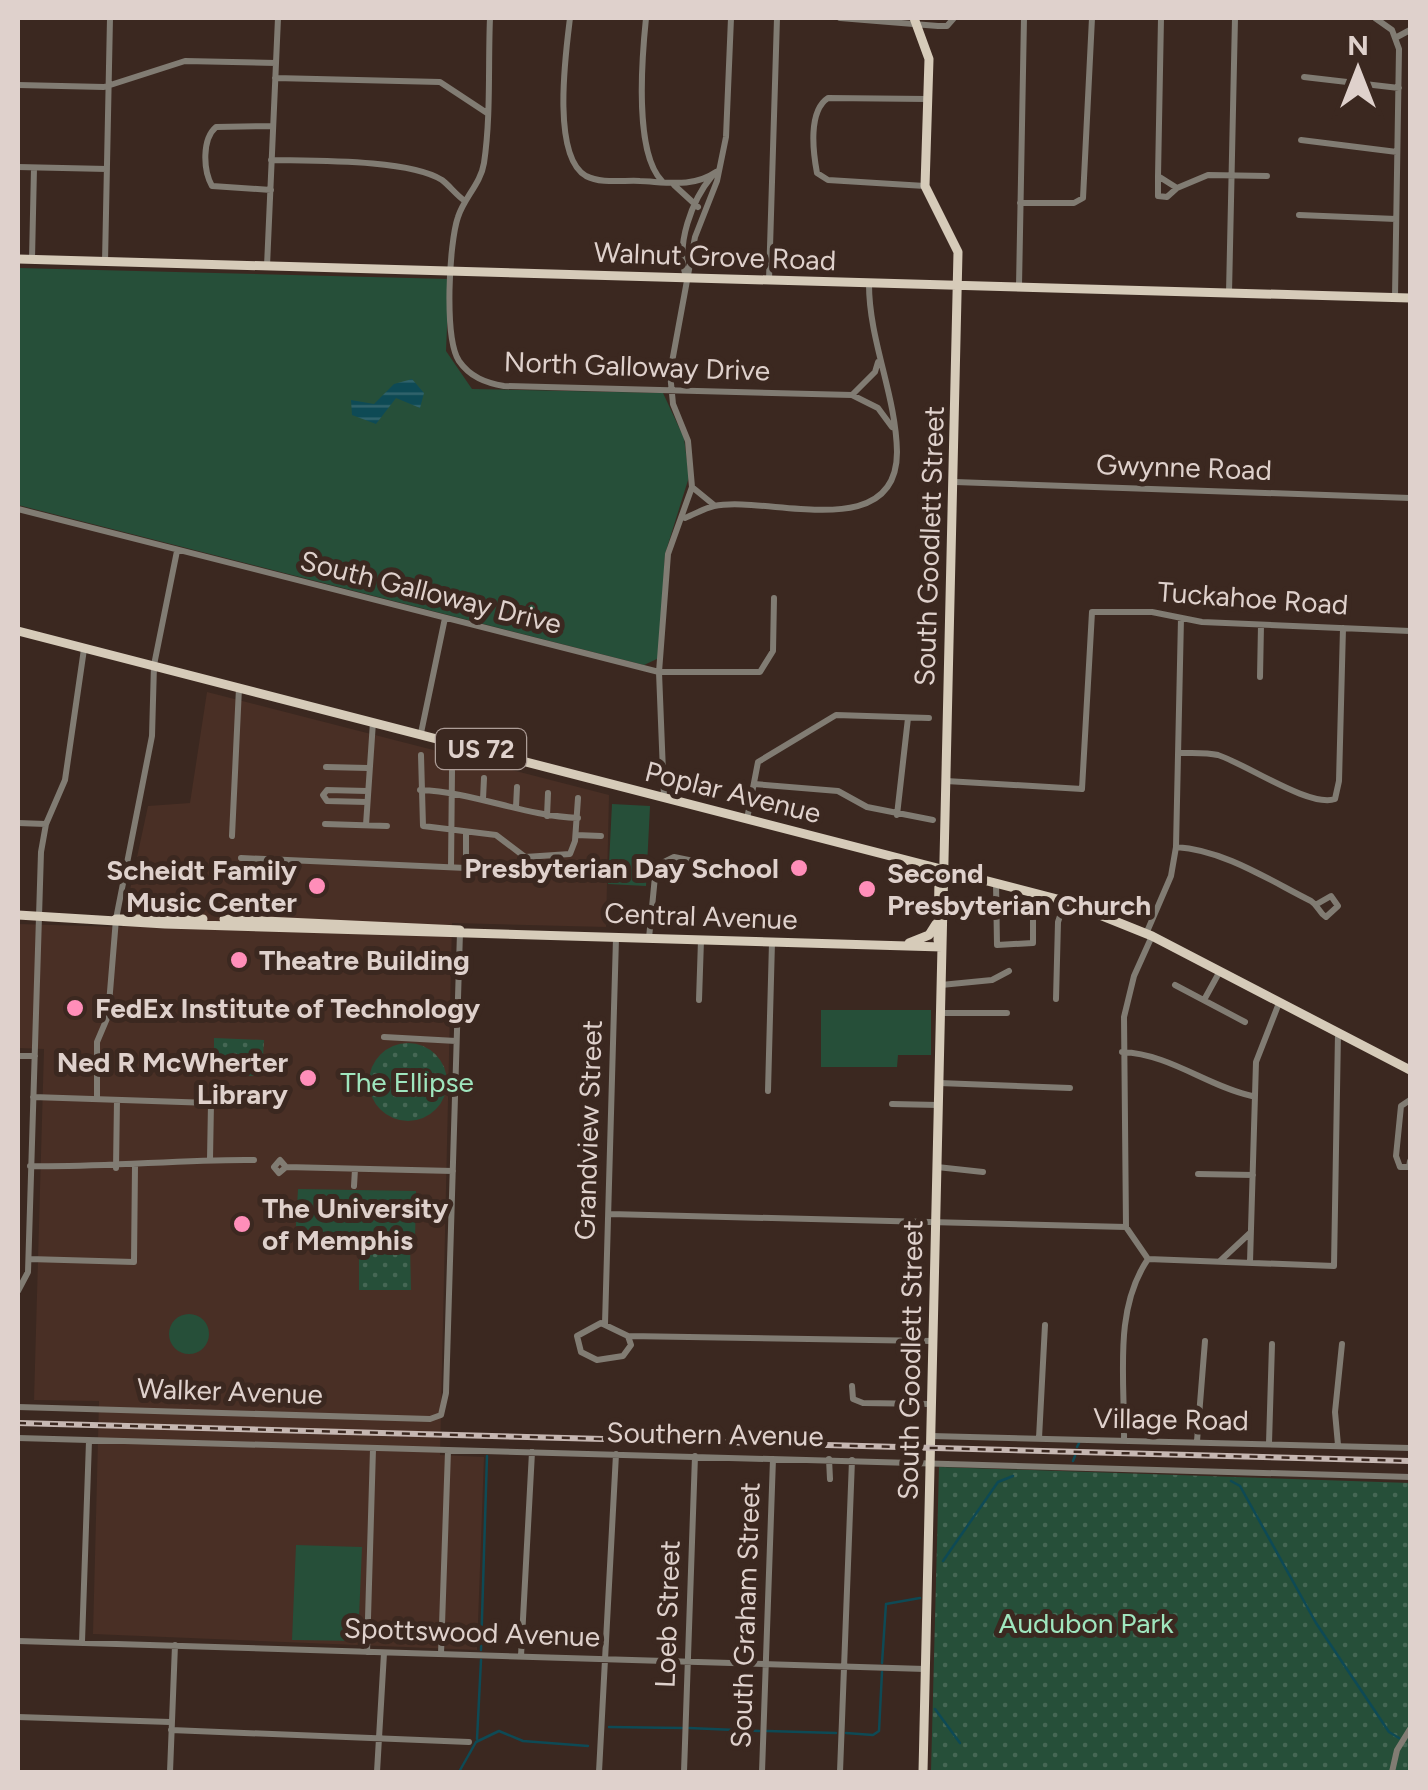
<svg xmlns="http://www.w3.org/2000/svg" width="1428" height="1790" font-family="Figtree,sans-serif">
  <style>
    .built { fill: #492f25 }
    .grass { fill: #264f39 }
    .park { fill: url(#park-dots) }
    .water { fill: url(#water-rules) }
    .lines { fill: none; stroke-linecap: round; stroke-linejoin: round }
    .stream { stroke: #0e4a55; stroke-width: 2.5 }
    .minor { stroke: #817c73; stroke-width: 6 }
    .major { stroke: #d6cbb9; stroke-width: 9 }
    .rail-casing { stroke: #c6b7b2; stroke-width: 6 }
    .rail { stroke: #3b2820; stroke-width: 2.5; stroke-dasharray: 8; stroke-linecap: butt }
    .poi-dot { fill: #ff8eb9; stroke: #3b2820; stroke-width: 4 }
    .labels { text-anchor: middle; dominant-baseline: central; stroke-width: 10; stroke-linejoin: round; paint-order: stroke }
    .shield { fill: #3b2820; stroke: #ae9e98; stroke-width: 2.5 }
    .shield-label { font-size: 25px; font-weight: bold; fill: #dfd1cc }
    .street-label { font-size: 28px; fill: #dfd1cc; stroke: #3b2820 }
    .poi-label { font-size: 28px; font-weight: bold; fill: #dfd1cc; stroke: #3b2820; text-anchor: start }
    .park-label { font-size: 28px; fill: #9fe6be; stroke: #3b2820 }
  </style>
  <defs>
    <pattern id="park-dots" width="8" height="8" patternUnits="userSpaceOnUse" patternTransform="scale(2.5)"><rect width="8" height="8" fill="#264f39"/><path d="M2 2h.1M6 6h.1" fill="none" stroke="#456754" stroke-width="1.8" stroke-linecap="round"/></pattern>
    <pattern id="water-rules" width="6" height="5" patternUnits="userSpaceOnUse" patternTransform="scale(2.5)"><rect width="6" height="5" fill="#0e4a55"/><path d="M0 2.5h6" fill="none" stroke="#31636c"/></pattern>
  </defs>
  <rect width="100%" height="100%" fill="#3b2820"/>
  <path class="built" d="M207,692L609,795L606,927L452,923L440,1455L484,1457L477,1650L93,1634L99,1401L34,1400L44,1049L18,1048V924L122,927L148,806L190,803Z"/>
  <path class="grass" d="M18,268L449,279L446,351L472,389L663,393L684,438L689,477L665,554L659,658L644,665L18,505Z
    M612,804L650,806L646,886L608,884Z
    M821,1010H931V1055H898L897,1067H821Z
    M298,1189L416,1191L415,1244L295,1242Z
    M169 1334a20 20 0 1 1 40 0a20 20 0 1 1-40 0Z
    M296,1545L362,1547L358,1641L292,1640Z"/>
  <path class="park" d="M214,1038L264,1040L262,1076L214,1075Z
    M369 1082a39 39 0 1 1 78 0a39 39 0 1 1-78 0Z
    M359,1244L410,1245L411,1290H359Z
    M939,1467L1410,1483V1772H931Z"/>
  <path class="water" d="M412,379L424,393L420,408L396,398L376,424L352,415L351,400L374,404L394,384Z"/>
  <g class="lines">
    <path class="stream" d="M1077,1447L1079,1443
      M1073,1461L1075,1456
      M1231,1481L1240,1486L1316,1623L1389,1732L1399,1738
      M943,1561L998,1482L1013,1476
      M481,1650L487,1456
      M882,1663L886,1604L920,1598
      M935,1709L960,1743
      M609,1727L682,1728
      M689,1728L759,1731
      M767,1731L836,1733
      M846,1733L873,1735L879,1731L882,1672
      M477,1739L481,1660
      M459,1772L476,1742L499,1731L523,1741L588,1746"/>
    <path class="minor" d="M490,18C488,65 491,116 484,163C481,183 464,198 458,217C449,243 444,338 459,361C470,377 486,383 504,386L852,395L878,408L892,427
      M570,18C566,51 551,156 586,176C601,184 624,180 640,181C666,182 693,188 716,172
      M646,18C642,57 634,153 662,181
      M840,18L938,26H947L954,18
      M1161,18L1158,176L1177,188L1208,175L1267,176
      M1375,18L1392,30L1399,49L1395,297
      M1397,37L1410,30
      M1304,77L1399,88
      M275,78L440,82L487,113
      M18,85L104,87L185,61L276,63
      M1301,140L1397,152
      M271,160C313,161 408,159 442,180C450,186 456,195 465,201
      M18,167L107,169
      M1158,176V196L1167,197L1177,188
      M674,185L698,207
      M925,186L828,180L817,173C813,152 808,111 828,98L927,99
      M271,190L212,186C203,170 202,139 216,127L273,126
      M1020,203H1074L1083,198L1092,18
      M1299,215L1396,219
      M32,259L34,168
      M105,262L110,18
      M267,266L278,18
      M686,276C675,245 692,200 712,176
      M769,280L777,18
      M1019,286L1024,18
      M1229,293L1235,18
      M853,394L875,372L878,362
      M955,482L1410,498
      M692,487L714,505
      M18,509L659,672H760L773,651L774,598
      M685,518C695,514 705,508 714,506C768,495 897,545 897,452C896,395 869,341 869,284
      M1260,677L1261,625
      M421,733L445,618
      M1179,753C1192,753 1206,752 1218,755C1246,764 1310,808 1335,799L1339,781L1343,628
      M421,755L423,826L496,835L525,857L570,854L575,841L578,798
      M326,767L368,768
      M946,781L1082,789L1092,612H1152L1202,622L1410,631
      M754,784L838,791L867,807L933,820
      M420,790C474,792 524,816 578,818
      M664,797L659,672L668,554L692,487L688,441L673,404L670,373L695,237L717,181L726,137L731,18
      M483,799L484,778
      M367,802L327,801L323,795L327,790L367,791
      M516,807L517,787
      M897,815L908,718
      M547,816L548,793
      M747,819L758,762L836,715L929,718
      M18,823L46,824
      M325,824L387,826
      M366,825L373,722
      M576,835L601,836
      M232,836L239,688
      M1176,847C1224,850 1269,880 1311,901C1319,906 1318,912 1326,917L1338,906L1331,896L1317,904
      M241,858L466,868V834
      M451,867L452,771
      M996,883L997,945L1033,943V892
      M1146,934L1171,876L1176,847L1181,618
      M649,938L656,866L674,857L708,864
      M941,985L992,980L1009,971
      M1175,985L1245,1022
      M1056,999L1058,922L1065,901
      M699,1000L701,940
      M1204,1000L1220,971
      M940,1013H1007
      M384,1037L456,1041
      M1122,1052C1170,1054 1207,1086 1252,1096
      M18,1056H35
      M939,1083L1070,1088
      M768,1091L772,942
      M33,1097L211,1103L210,1159
      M97,1099V1042L108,1016L116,919L152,736L154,665L177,551
      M1410,1100L1401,1106L1396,1156L1400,1167H1409L1410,1161
      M892,1104L938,1105
      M30,1166C106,1168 179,1159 254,1160
      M286,1167L280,1160L274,1167L279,1173L286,1167L453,1171
      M937,1167L983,1172
      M116,1168L117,1100
      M1198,1174L1253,1175
      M354,1186L355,1169
      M610,1214L1126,1227L1148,1259L1334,1266L1338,1033
      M1126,1227L1124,1017L1134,976L1152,936
      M29,1259L134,1262L135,1166
      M1220,1261L1250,1233
      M1250,1262L1256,1062L1279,1003
      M18,1291L28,1272L41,852L46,824L65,780L84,649
      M601,1323L628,1336L631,1345L623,1356L597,1360L581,1352L577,1336Z
      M605,1324L616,938
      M628,1336L932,1341
      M852,1386L853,1399L863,1403L930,1404
      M18,1407L430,1419L441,1415L446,1393L460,932
      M931,1436L1410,1448
      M18,1438L1410,1477
      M1039,1438L1045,1325
      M1124,1440C1125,1379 1113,1310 1148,1259
      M1197,1441L1205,1341
      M1269,1443L1272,1344
      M1338,1445L1335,1412L1342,1344
      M829,1459L830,1479
      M18,1641L925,1669
      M82,1642L89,1441
      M367,1652L373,1449
      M441,1654L448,1451
      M521,1656L532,1452
      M18,1717L170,1722
      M171,1730L469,1742
      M170,1772L175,1645
      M377,1772L384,1653
      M599,1772L616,1454
      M684,1772L695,1456
      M762,1772L773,1459
      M840,1772L852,1460
      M1392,1772L1397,1750L1410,1729"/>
    <path class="major" d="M914,18L929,59L925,186L958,252L923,1772
      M18,259L1410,298
      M18,631L1065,901L1152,936L1410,1070
      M18,915L165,924L942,947
      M116,919H203
      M224,919L460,930
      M909,943L929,935L936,924
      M942,947L938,940L939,878L944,868"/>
    <defs>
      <path id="rail" d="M18,1423L1410,1461"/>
    </defs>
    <use href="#rail" class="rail-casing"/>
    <use href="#rail" class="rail"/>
  </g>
  <g class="poi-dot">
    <circle cx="799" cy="868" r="10"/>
    <circle cx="317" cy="886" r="10"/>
    <circle cx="867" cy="889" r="10"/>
    <circle cx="239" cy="960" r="10"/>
    <circle cx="75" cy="1008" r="10"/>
    <circle cx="308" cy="1078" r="10"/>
    <circle cx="242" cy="1224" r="10"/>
  </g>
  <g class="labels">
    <rect class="shield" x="436" y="729" width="90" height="40" rx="8"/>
    <g class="shield-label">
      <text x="481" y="749">US 72</text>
    </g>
    <g class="street-label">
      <text transform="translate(715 256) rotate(2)">Walnut Grove Road</text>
      <text transform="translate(637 366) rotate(2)">North Galloway Drive</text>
      <text transform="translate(1184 467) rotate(2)">Gwynne Road</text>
      <text transform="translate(929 546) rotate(-88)">South Goodlett Street</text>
      <text transform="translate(431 592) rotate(14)">South Galloway Drive</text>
      <text transform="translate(1253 598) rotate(4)">Tuckahoe Road</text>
      <text transform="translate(733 792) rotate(14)">Poplar Avenue</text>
      <text transform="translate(701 916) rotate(2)">Central Avenue</text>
      <text transform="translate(588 1130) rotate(-88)">Grandview Street</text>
      <text transform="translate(910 1360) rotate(-89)">South Goodlett Street</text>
      <text transform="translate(230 1391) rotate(2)">Walker Avenue</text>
      <text transform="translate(1171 1419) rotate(1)">Village Road</text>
      <text transform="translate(715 1434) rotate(1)">Southern Avenue</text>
      <text transform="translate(667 1614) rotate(-88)">Loeb Street</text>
      <text transform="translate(745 1615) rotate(-88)">South Graham Street</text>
      <text transform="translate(472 1632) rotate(2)">Spottswood Avenue</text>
    </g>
    <g class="poi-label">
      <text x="779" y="868" text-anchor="end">Presbyterian Day School</text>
      <text x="297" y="870" text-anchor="end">Scheidt Family<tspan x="297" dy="32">Music Center</tspan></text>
      <text x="887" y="873">Second<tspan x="887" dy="32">Presbyterian Church</tspan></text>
      <text x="259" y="960">Theatre Building</text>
      <text x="95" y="1008">FedEx Institute of Technology</text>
      <text x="288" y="1062" text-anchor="end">Ned R McWherter<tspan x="288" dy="32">Library</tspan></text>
      <text x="262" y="1208">The University<tspan x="262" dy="32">of Memphis</tspan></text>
    </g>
    <g class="park-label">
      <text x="407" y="1082">The Ellipse</text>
      <text x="1086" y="1623">Audubon Park</text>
    </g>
  </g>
  <rect width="1428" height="1790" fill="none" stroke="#dfd1cc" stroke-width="40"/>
  <g transform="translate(1358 70)" stroke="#3b2820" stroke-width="8" paint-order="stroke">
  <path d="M0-8L18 38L0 25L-18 38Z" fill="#dfd1cc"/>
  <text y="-15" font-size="28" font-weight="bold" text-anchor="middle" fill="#dfd1cc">N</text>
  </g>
</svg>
